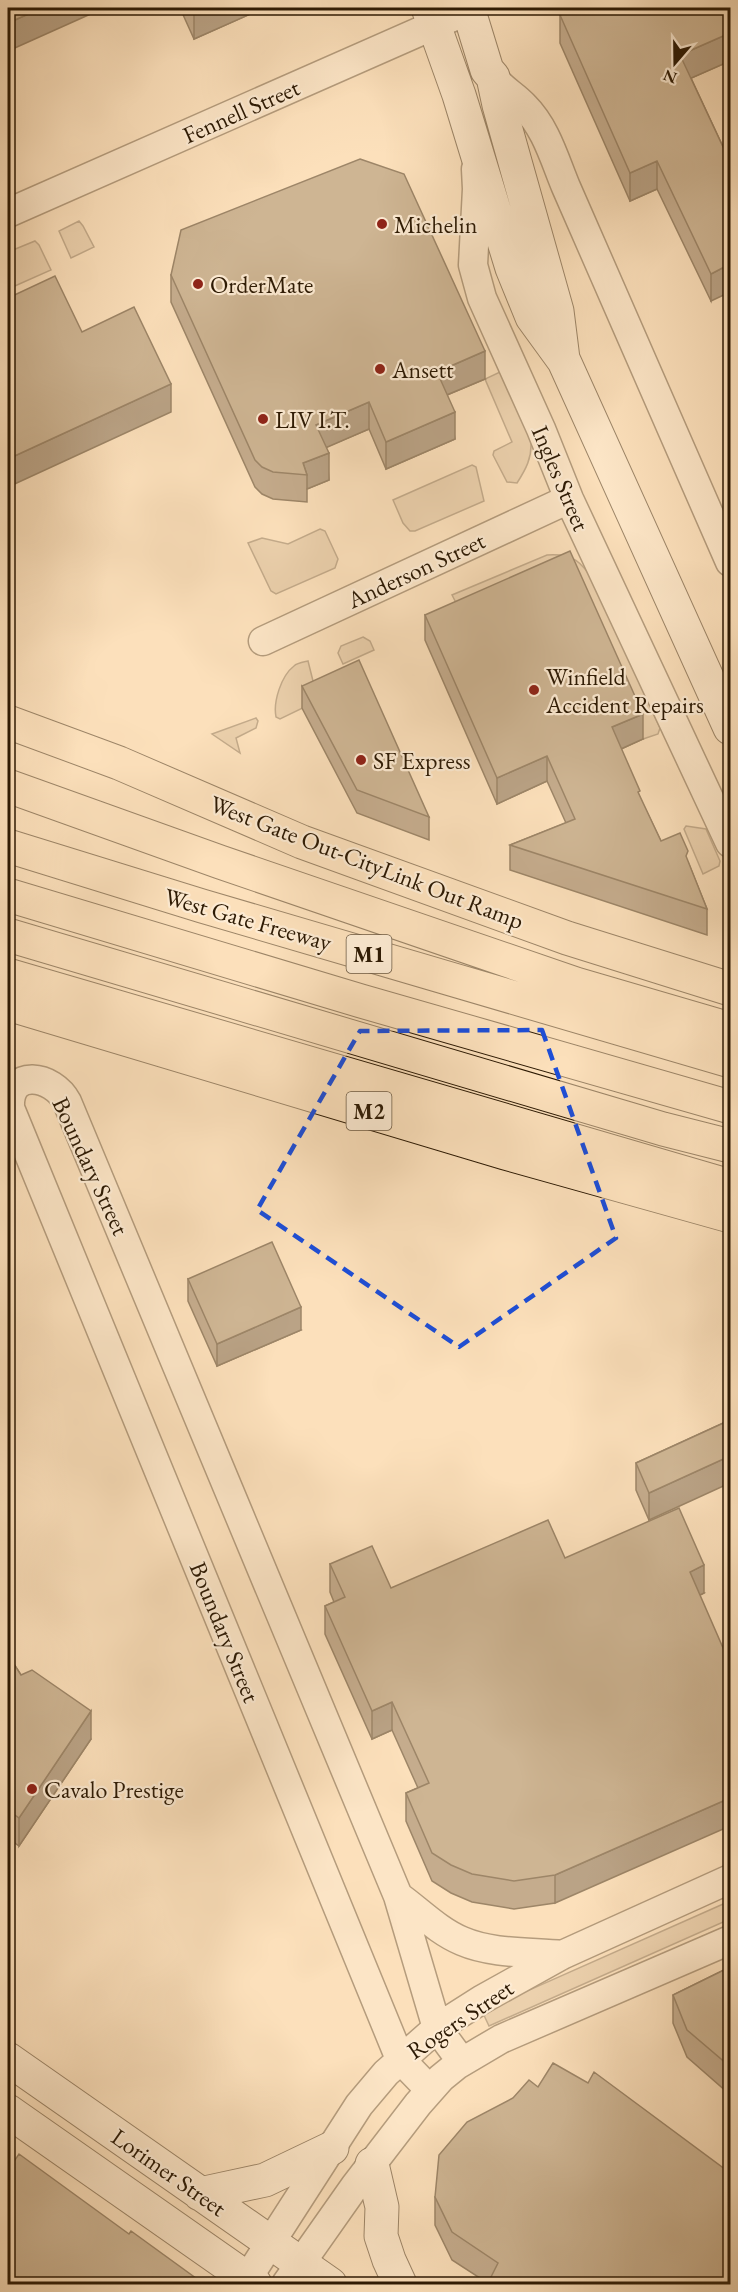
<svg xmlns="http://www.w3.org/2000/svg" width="738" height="2292" font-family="'EB Garamond',serif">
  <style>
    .green { fill: #d9be9c; stroke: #826c50; stroke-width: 1.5 }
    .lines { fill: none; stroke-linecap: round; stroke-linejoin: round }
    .street-casing { stroke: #604b31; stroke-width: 31 }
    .secondary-casing { stroke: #2c1903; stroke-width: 35 }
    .highway-casing { stroke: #2c1903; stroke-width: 35 }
    .street { stroke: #fdebd3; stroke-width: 28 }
    .secondary { stroke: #fdebd3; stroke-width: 33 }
    .highway { stroke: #fce0bb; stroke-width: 33 }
    .wall { fill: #836e55; stroke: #2c1903; stroke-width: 1.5 }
    .shaded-wall { fill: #6a5a45; stroke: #2c1903; stroke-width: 1.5 }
    .building { fill: #988063; stroke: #2c1903; stroke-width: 1.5 }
    .marked { fill: none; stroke: #1d4ed8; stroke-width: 4.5; stroke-dasharray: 12 8; stroke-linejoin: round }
    .poi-dot { fill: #8f2418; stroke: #fdebd3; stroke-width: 2 }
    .labels { text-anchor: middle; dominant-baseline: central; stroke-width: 4.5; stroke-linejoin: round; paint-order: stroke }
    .shield { fill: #fdebd3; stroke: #6b5841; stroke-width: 1.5 }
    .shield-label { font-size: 22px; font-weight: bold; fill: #2c1903 }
    .street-label { font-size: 24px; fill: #2c1903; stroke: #fdebd3 }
    .poi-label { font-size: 24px; fill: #2c1903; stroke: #fdebd3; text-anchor: start }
  </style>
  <rect width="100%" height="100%" fill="#fce0bb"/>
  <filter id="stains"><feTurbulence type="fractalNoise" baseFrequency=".00333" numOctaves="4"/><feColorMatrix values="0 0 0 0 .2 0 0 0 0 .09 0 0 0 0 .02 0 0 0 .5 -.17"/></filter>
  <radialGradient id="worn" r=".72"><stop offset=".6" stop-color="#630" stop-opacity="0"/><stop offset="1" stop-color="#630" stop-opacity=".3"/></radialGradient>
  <path class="green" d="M79,221L83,226L94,247L71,258L59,231Z
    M35,241L39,245L51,270L8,289V252Z
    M500,372L531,441C532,458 526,469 517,483L507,482L493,455L494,451L512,442L485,379Z
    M472,465L476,467L484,501L415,531H410L403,523L393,500Z
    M320,529L325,531L338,559L335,568L276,594L271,591L248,543L262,538L288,544Z
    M547,555C573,553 582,562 595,583L660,728L658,734L643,739L570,577L466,622L452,595Z
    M363,637L370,641L374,650L343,664L338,653L341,646Z
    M308,661L316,693L311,704L280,719L276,717C273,702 281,676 294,666C297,663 304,662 308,661Z
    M256,718L258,721L256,728L236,738L240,753L212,734Z
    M686,826L706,829L720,861L719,866L703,874L684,829Z
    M730,1901V1919L489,2026L482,2011Z"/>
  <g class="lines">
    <defs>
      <path id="street" d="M493,77C501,89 514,95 524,106C546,128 554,158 566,187L730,562
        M476,169L477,189L473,265L482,298L541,429L569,499L730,843
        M8,213L473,8
        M263,641L569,499
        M398,1896C419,1911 438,1931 462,1941C492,1954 530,1952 562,1955
        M430,2090L400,2059L10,1108C8,1067 53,1075 67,1102L398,1896L437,2028L462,2062
        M250,2284L247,2279L359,2105L386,2073L437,2028L481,2000L562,1955L730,1879
        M286,2284L355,2186L418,2104L441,2078L457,2065L501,2039L730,1940"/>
      <path id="secondary" d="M428,8L459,95L512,268L532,317L564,361L730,728
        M468,8L487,70L493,77L499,105L557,311L563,359
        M8,2059L330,2284
        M8,2111L255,2284
        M372,2164L382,2207L381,2236L389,2260L400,2284
        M200,2194L265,2180L332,2148"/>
      <path id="highway" d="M8,722L119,763L302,842L567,938L730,989
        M8,786L220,862L576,984L730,1029
        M8,846L202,906L730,1061
        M8,895L361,1001L730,1107
        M8,935L663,1129L730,1146
        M8,975L730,1186
        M8,1004L505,1153L730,1216"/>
    </defs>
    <use href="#street" class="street-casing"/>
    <use href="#secondary" class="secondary-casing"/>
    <use href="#highway" class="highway-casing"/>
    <use href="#street" class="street"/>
    <use href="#secondary" class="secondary"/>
    <use href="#highway" class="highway"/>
  </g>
  <path class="wall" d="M180,8H264L194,39Z
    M560,15L730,61L691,78L724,149L711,301L657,189L630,201L560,43Z
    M171,275L485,379L447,395L455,439L386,469L369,429L326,447L329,480L307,489V502L273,499L262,494L255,487L171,302Z
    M425,615L643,739L621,749L640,798L661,841L688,862L707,909V935L510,870V845L566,823L547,781L497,804L425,640Z
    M302,686L429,817V840L357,813L302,708Z
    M188,1279L301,1330L217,1366L188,1301Z
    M730,1420L649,1520L636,1490V1463Z
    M565,1558L704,1593L700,1595L555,1903L514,1909L472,1902L451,1893L432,1881L406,1821V1793L418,1788L392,1730L372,1739L325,1634V1606L334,1602L330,1592V1564L391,1588Z
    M8,1655L21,1675L91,1739L19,1846L8,1838Z
    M730,1967V2090L727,2092L687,2057L673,2023V1995Z
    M435,2197L730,2284H489L452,2260L435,2225Z"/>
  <path class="shaded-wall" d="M42,8H104L8,51V23Z
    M201,8H264L194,39V11Z
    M730,33V61L680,83V55Z
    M657,161V189L630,201V173Z
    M730,264V292L711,301V274Z
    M485,351V379L437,399V372Z
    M171,384V412L8,487V459Z
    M369,402V429L316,452V425Z
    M455,412V439L386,469V442Z
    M329,453V480L307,489V475L303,463Z
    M643,714V739L612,753V727Z
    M547,756V781L497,804V778Z
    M301,1307V1330L217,1366V1344Z
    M730,1456V1483L649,1520V1493Z
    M704,1565V1593L690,1600V1572Z
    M392,1702V1730L372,1739V1711Z
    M91,1711V1739L19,1846V1818Z
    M730,1798V1826L555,1903V1875Z
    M730,2062V2090L727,2092V2064Z
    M730,2270V2284H720Z"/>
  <path class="building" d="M8,8H42L8,23Z
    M192,8H201L194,11Z
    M577,8H730V33L680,55L724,149L730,146V264L711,274L657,161L630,173L560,15Z
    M360,159L404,174L485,351L437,372L455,412L386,442L369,402L316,425L329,453L303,463L307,475L273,472L262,467L255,460L171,275L181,230Z
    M55,276L82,332L134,307L171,384L8,459V298Z
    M570,551L643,714L612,727L640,791L638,792L661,841L680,833L688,851L686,856L707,909L510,845L575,819L547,756L497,778L425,615Z
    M359,660L429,817L357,790L302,686Z
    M272,1242L301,1307L217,1344L188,1279Z
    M730,1420V1456L649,1493L636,1463Z
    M679,1508L704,1565L690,1572L730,1664V1798L555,1875L514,1881L472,1874L451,1865L432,1853L406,1793L429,1783L392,1702L372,1711L325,1606L345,1597L330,1564L372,1546L391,1588L548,1520L565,1558Z
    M8,1655L21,1675L32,1670L91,1711L19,1818L8,1810Z
    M730,1967V2062L727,2064L687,2030L673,1995Z
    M553,2063L588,2083L594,2072L730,2173V2270L720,2284H501L491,2277L498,2263L452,2232L435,2197L439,2155L467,2122L513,2098L529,2080L538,2087Z
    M19,2154L129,2234L131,2231L204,2284H8V2170Z"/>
  <path d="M0 0H738V2292H0ZM542,1030L616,1238L459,1347L257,1210L360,1031Z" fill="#fce0bb" fill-opacity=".55" fill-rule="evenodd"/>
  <path class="marked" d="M542,1030L616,1238L459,1347L257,1210L360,1031Z"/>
  <g class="poi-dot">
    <circle cx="382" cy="224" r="6"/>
    <circle cx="198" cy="284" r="6"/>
    <circle cx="380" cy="369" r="6"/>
    <circle cx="263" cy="419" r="6"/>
    <circle cx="534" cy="690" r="6"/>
    <circle cx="361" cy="760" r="6"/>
    <circle cx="32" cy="1789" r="6"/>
  </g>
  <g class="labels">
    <g class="shield">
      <rect x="346.5" y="935" width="45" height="38" rx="4.5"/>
      <rect x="346.5" y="1092" width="45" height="38" rx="4.5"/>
    </g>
    <g class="shield-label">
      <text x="369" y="954">M1</text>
      <text x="369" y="1111">M2</text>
    </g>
    <g class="street-label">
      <text transform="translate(241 111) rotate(-24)">Fennell Street</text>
      <text transform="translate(561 478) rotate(67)">Ingles Street</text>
      <text transform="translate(416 570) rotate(-25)">Anderson Street</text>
      <text transform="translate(367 862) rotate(21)">West Gate Out-CityLink Out Ramp</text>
      <text transform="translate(248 919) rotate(16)">West Gate Freeway</text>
      <text transform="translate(91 1166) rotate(65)">Boundary Street</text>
      <text transform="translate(225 1632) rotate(68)">Boundary Street</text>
      <text transform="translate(460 2019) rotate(-34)">Rogers Street</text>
      <text transform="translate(169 2172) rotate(35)">Lorimer Street</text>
    </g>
    <g class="poi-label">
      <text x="394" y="224">Michelin</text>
      <text x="210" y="284">OrderMate</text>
      <text x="392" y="369">Ansett</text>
      <text x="275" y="419">LIV I.T.</text>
      <text x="546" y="676">Winfield<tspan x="546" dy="28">Accident Repairs</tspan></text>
      <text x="373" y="760">SF Express</text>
      <text x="44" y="1789">Cavalo Prestige</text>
    </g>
  </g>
  <rect width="738" height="2292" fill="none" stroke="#fce0bb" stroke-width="30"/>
  <rect x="9" y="9" width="720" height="2274" fill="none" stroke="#2c1903" stroke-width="3"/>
  <rect x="15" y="15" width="708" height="2262" fill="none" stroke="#2c1903" stroke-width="1.5"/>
  <g transform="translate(675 63) rotate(200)" stroke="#fdebd3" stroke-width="4.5" paint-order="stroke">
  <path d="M0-4.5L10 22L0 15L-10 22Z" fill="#2c1903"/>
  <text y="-9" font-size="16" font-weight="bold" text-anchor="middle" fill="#2c1903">N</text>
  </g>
  <rect width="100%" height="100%" filter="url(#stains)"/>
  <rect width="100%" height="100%" fill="url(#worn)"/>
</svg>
